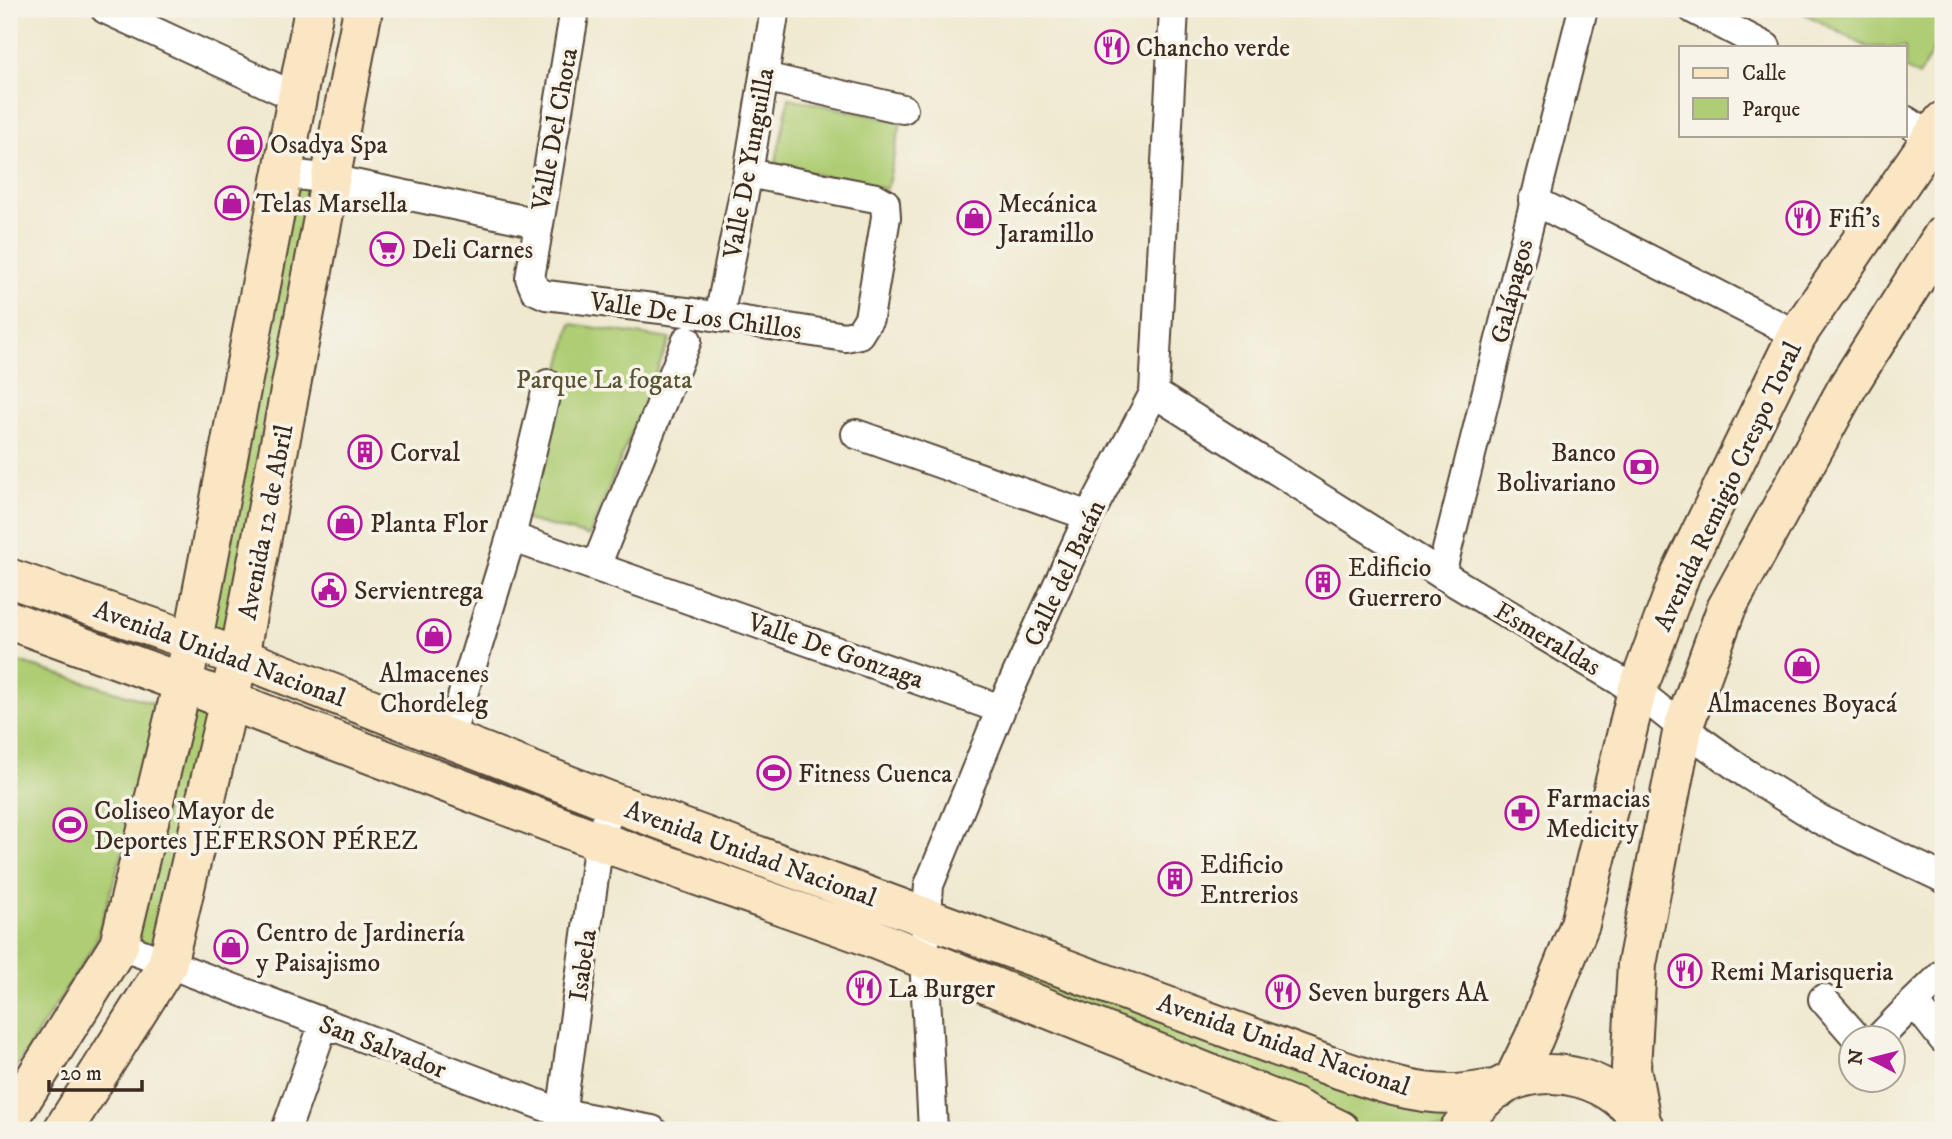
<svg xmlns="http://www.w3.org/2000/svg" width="1952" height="1139" font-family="'IM FELL DW Pica',serif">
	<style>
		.green { fill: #afcd74; stroke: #757c49; stroke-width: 2 }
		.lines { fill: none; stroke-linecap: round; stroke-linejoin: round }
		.street-casing { stroke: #564739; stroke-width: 32 }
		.secondary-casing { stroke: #564739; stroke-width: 42 }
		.street { stroke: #fff; stroke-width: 28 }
		.secondary { stroke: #fbe6c4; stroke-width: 38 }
		.labels { text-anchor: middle; stroke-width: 7; stroke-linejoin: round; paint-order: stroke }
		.poi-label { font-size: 26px; fill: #3b2a1e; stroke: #f7f3e8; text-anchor: start }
		.street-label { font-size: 26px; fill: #3b2a1e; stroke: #f7f3e8 }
		.park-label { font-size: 26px; fill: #585334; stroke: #f7f3e8 }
	</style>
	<rect width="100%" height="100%" fill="#f7f3e8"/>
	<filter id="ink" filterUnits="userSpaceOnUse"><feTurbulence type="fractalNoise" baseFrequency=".0143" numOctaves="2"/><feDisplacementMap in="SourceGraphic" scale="14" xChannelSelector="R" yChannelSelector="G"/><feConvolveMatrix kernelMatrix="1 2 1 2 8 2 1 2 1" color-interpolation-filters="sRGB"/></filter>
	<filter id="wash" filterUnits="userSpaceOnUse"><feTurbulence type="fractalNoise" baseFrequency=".00686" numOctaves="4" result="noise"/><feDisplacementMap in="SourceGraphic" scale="28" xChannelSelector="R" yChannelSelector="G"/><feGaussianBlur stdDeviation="1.57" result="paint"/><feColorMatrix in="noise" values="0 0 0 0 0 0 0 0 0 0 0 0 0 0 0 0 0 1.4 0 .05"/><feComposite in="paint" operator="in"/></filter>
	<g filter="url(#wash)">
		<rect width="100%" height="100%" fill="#efe9cf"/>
		<path class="green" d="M1796,9h147v23l-24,44 -14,-8v-21h-38z
			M789,98l112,24 -14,67 -112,-23z
			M286,178l38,6 -88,466 -34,-33z
			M571,324l99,15 -81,197 -66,-17z
			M9,659l157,48 -71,237 -86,134z
			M185,687l41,17 -61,257 -43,-16z
			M928,922l518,177 8,31h-102l-424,-174z"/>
	</g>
	<g filter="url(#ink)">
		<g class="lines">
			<defs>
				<path id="street" d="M105,9l191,88
					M575,9l-45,269 5,12 11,5 148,18 151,24 14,-3 10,-16 17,-101 -1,-14 -9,-5 -128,-25
					M1693,9l73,38
					M764,77l139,32
					M1905,120l38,24
					M282,173l48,6 208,44
					M1533,200l264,135
					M719,317l29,-144 27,-164
					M1154,393l287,181 196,117 46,37 64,46 74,46 122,58
					M856,434l233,82
					M511,537l37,-153
					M596,566l91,-226
					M1441,574l142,-565
					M450,737l61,-200 490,172
					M119,945l443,168 90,17
					M1943,974l-29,28 29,37
					M1823,999l34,39
					M1879,1038l35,-36
					M286,1130l38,-107
					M559,1130l40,-289 13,-39
					M933,1130l-9,-173 5,-72 72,-176 88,-193 65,-123 20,-384"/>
				<path id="secondary" d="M9,578l230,79 373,145 718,264c39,13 79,28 121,28 16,0 33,-4 49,-6
					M9,620l174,63 416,158 260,92 436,175 45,22
					M1513,1081l21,-43 46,-114 57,-233 44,-118 116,-238 146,-214
					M9,1120l110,-175 74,-305 121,-631
					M1641,1121l-10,-53 6,-104 46,-236 43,-119 122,-223 95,-151
					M63,1130l104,-165 72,-308 124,-648
					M1459,1130c12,-17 23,-32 41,-43 48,-28 117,-9 144,40"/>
			</defs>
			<use href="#street" class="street-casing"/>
			<use href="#secondary" class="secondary-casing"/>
			<use href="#street" class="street"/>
			<use href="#secondary" class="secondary"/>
		</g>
	</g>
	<defs>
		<symbol id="restaurant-ring" viewBox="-11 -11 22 22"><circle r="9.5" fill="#f7f3e8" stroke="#b5179e" stroke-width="1.5"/><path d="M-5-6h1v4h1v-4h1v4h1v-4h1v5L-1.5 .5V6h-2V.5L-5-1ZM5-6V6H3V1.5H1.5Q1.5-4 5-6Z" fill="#b5179e"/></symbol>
		<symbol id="shop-ring" viewBox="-11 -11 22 22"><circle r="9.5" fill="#f7f3e8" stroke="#b5179e" stroke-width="1.5"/><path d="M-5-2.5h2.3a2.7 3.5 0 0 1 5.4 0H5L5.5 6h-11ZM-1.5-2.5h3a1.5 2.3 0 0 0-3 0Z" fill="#b5179e"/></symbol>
		<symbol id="supermarket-ring" viewBox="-11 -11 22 22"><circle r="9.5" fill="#f7f3e8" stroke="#b5179e" stroke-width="1.5"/><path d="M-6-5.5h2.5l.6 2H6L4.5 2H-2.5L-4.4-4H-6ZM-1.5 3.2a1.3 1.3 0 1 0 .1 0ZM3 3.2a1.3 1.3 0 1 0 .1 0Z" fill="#b5179e"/></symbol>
		<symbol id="building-ring" viewBox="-11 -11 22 22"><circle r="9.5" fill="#f7f3e8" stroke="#b5179e" stroke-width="1.5"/><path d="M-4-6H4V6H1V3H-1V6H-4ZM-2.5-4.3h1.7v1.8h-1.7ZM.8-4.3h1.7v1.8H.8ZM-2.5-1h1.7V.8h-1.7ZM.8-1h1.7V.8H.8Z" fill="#b5179e"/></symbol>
		<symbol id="bank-ring" viewBox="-11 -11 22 22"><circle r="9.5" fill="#f7f3e8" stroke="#b5179e" stroke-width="1.5"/><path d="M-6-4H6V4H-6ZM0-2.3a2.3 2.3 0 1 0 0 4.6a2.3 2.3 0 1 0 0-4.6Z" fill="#b5179e"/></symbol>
		<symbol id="civic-ring" viewBox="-11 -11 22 22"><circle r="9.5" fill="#f7f3e8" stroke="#b5179e" stroke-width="1.5"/><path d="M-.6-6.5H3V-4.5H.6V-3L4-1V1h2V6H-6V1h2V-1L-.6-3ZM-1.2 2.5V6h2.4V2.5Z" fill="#b5179e"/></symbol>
		<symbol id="stadium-ring" viewBox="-11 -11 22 22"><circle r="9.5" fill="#f7f3e8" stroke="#b5179e" stroke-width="1.5"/><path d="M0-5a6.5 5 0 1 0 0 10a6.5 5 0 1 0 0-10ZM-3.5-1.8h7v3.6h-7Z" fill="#b5179e"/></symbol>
		<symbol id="pharmacy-ring" viewBox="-11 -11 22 22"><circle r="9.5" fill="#f7f3e8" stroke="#b5179e" stroke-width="1.5"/><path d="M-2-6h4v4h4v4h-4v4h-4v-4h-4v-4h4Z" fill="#b5179e"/></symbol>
	</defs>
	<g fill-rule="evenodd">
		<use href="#restaurant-ring" x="1093" y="28" width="38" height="38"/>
		<use href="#shop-ring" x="226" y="125" width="38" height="38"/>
		<use href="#shop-ring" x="213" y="184" width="38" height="38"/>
		<use href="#shop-ring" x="955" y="199" width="38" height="38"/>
		<use href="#restaurant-ring" x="1784" y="199" width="38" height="38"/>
		<use href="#supermarket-ring" x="368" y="230" width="38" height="38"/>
		<use href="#building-ring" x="346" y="433" width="38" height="38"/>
		<use href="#bank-ring" x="1622" y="448" width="38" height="38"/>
		<use href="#shop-ring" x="326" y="504" width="38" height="38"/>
		<use href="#building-ring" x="1304" y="563" width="38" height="38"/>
		<use href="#civic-ring" x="310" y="571" width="38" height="38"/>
		<use href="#shop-ring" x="415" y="617" width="38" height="38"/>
		<use href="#shop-ring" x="1783" y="647" width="38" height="38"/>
		<use href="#stadium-ring" x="755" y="754" width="38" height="38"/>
		<use href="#pharmacy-ring" x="1503" y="794" width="38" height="38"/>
		<use href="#stadium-ring" x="51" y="806" width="38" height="38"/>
		<use href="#building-ring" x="1156" y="860" width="38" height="38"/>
		<use href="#shop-ring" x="212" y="928" width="38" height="38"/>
		<use href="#restaurant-ring" x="1666" y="952" width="38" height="38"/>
		<use href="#restaurant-ring" x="845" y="969" width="38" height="38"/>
		<use href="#restaurant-ring" x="1264" y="973" width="38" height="38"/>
	</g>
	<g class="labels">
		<g class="poi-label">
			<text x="1136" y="56">Chancho verde</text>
			<text x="270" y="153">Osadya Spa</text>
			<text x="256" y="212">Telas Marsella</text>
			<text x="998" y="212">Mecánica<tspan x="998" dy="30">Jaramillo</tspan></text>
			<text x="1828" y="227">Fifi's</text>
			<text x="412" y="258">Deli Carnes</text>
			<text x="390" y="461">Corval</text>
			<text x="1616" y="461" text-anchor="end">Banco<tspan x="1616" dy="30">Bolivariano</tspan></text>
			<text x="370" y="532">Planta Flor</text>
			<text x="1348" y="576">Edificio<tspan x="1348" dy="30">Guerrero</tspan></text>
			<text x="354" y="599">Servientrega</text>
			<text x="434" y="682" text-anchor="middle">Almacenes<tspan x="434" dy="30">Chordeleg</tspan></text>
			<text x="1802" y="712" text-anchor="middle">Almacenes Boyacá</text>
			<text x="798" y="782">Fitness Cuenca</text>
			<text x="1546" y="807">Farmacias<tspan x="1546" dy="30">Medicity</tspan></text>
			<text x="94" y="819">Coliseo Mayor de<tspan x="94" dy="30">Deportes JEFERSON PÉREZ</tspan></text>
			<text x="1200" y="873">Edificio<tspan x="1200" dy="30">Entrerios</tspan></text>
			<text x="256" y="941">Centro de Jardinería<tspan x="256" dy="30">y Paisajismo</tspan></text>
			<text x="1710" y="980">Remi Marisqueria</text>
			<text x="888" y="997">La Burger</text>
			<text x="1308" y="1001">Seven burgers AA</text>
		</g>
		<g class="street-label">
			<text transform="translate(554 129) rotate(-80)" y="9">Valle Del Chota</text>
			<text transform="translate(748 163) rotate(-80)" y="9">Valle De Yunguilla</text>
			<text transform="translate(1511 291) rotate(-76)" y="9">Galápagos</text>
			<text transform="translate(696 315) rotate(8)" y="9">Valle De Los Chillos</text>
			<text transform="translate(1727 486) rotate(-65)" y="9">Avenida Remigio Crespo Toral</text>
			<text transform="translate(265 522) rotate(-79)" y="9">Avenida 12 de Abril</text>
			<text transform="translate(1064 573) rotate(-65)" y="9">Calle del Batán</text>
			<text transform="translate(1548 638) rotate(31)" y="9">Esmeraldas</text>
			<text transform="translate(836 650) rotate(19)" y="9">Valle De Gonzaga</text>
			<text transform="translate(220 653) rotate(20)" y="9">Avenida Unidad Nacional</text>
			<text transform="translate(751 853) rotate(20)" y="9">Avenida Unidad Nacional</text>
			<text transform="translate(582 965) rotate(-82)" y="9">Isabela</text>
			<text transform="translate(1284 1044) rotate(19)" y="9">Avenida Unidad Nacional</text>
			<text transform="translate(383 1046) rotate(21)" y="9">San Salvador</text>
		</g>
		<g class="park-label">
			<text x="604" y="388">Parque La fogata</text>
		</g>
	</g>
	<rect width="1952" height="1139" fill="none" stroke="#f7f3e8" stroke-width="35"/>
	<rect x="1679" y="46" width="228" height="91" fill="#f7f3e8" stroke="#aca397" stroke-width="2"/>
	<rect x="1693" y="68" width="35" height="10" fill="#fbe6c4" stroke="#aca397" stroke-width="2"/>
	<text x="1742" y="80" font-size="21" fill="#3b2a1e">Calle</text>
	<rect x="1693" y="98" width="35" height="21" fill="#afcd74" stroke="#aca397" stroke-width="2"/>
	<text x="1742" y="116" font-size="21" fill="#3b2a1e">Parque</text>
	<g transform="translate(1872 1059) rotate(277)"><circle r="33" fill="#f7f3e8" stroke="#aca397" stroke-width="2"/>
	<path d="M0-5L12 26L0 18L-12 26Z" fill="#b5179e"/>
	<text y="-10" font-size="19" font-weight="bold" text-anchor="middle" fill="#3b2a1e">N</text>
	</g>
	<path d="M49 1080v10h93v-10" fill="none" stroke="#3b2a1e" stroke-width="3.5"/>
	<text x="60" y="1080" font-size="21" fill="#3b2a1e" stroke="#f7f3e8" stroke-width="5" paint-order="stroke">20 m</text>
</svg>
